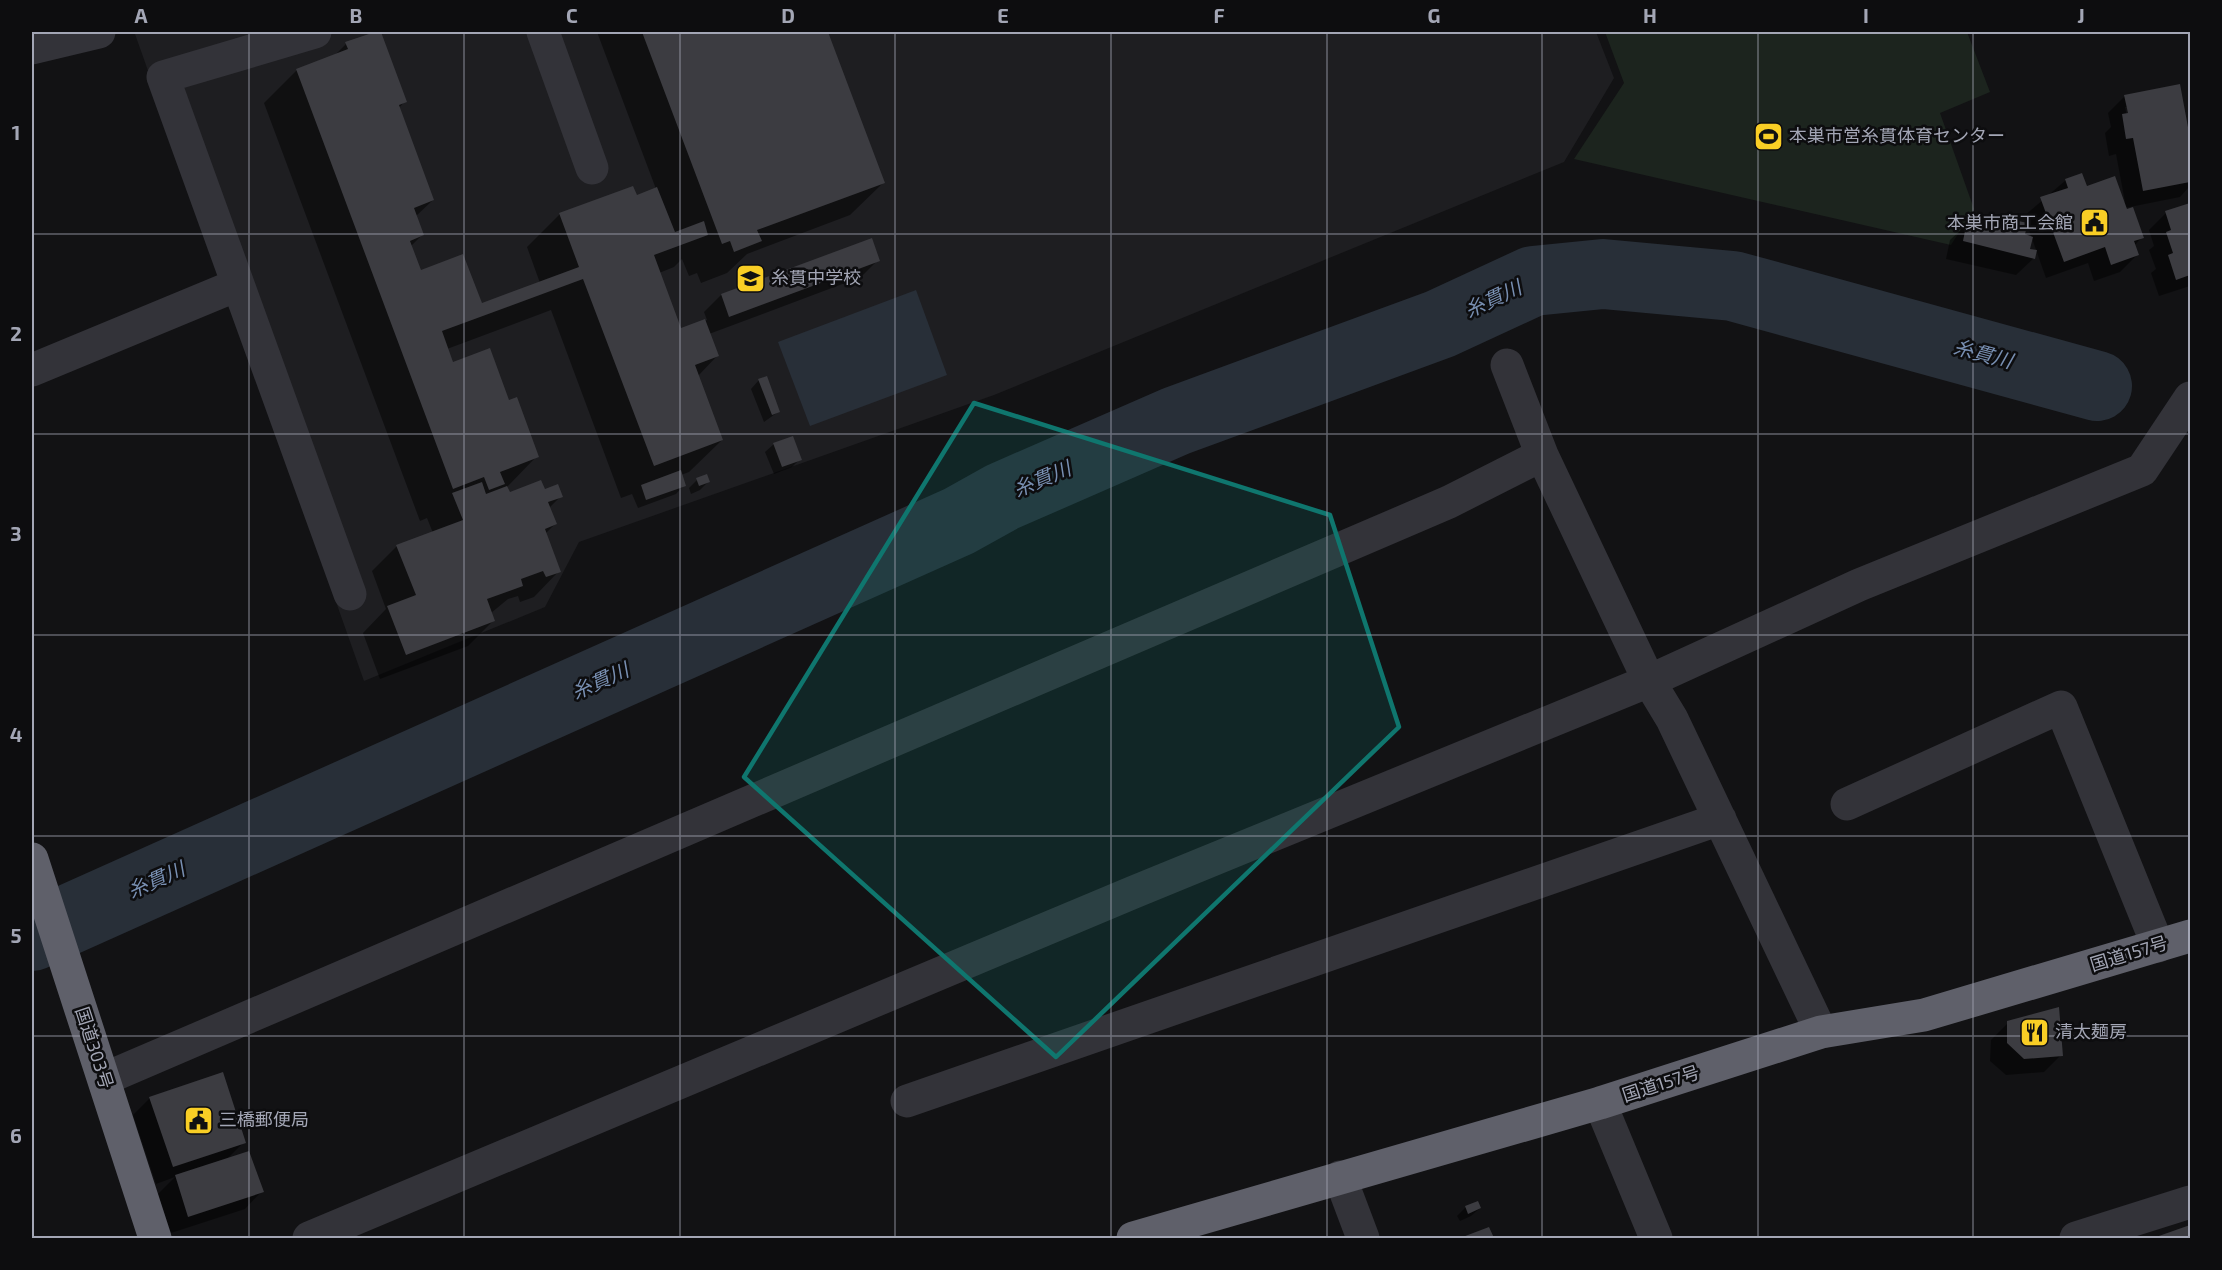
<svg xmlns="http://www.w3.org/2000/svg" width="2222" height="1270" font-family="'Exo 2','Noto Sans JP',sans-serif">
	<style>
		.built { fill: #1e1e21 }
		.green { fill: #1c241e }
		.water { fill: #282f38 }
		.shadow { fill: #0007; fill-rule: evenodd }
		.lines { fill: none; stroke-linecap: round; stroke-linejoin: round }
		.river { stroke: #282f38; stroke-width: 70 }
		.building { fill: #3c3c41 }
		.minor { stroke: #333339; stroke-width: 33 }
		.highway { stroke: #5f606a; stroke-width: 33 }
		.marked { fill: #0f766e; fill-opacity: 0.2; stroke: #0f766e; stroke-width: 4.5; stroke-linejoin: round }
		.grid { fill: none; stroke: #a3a6b5; stroke-width: 1.5; stroke-opacity: 0.55 }
		.labels { text-anchor: middle; stroke-width: 5; stroke-linejoin: round; paint-order: stroke }
		.poi-label { font-size: 18px; fill: #a3a6b5; stroke: #0d0d0f; text-anchor: start }
		.street-label { font-size: 18px; fill: #a3a6b5; stroke: #0d0d0f }
		.water-label { font-size: 20px; font-style: italic; fill: #788fb2; stroke: #0d0d0f }
		.neatline { fill: none; stroke: #a3a6b5; stroke-width: 2 }
		.grid-label { font-size: 20px; text-anchor: middle; font-weight: bold; fill: #a3a6b5 }
	</style>
	<rect width="100%" height="100%" fill="#121214"/>
	<path class="built" d="M144,32h1452l18,46 -50,84 -570,233 -415,147 -34,65 -181,74 -229,-647z"/>
	<path class="green" d="M1605,32h362l23,60 -50,21 34,96 -23,36 -377,-86 50,-76z"/>
	<path class="water" d="M916,290l31,85 -137,51 -32,-84z"/>
	<path class="shadow" d="M379,32l26,69 -6,7 34,92 -18,17 7,18 -11,11 9,26 61,33 59,-22 -13,-36 33,-33 76,-18 20,-7 -59,-157h229l57,151 -33,32 -103,39 -20,19 -26,10 -4,-10 -8,3 -7,-17 -8,8 -15,6 21,57 27,-10 -3,-8 17,-17 157,-35 -17,17 -152,57 8,22 -19,20 24,64 -33,32 -8,3 3,10 -8,9 -38,14 -6,-14 -11,4 -70,-188 -104,39 5,15 56,37 29,55 -31,32 3,6 35,-3 17,5 -12,12 6,16 -10,10 14,37 -25,26 -14,5 -2,-6 -10,3 -17,14 2,8 -25,25 -88,33 -17,-46 23,-24 -14,-38 25,-25 36,-13 -6,-15 -7,3 -156,-418 33,-33 37,-14 12,-12z
		M2179,86l11,60v40l-10,11 -55,11 17,29 -8,9 3,9 -17,17 -26,9 -6,-18 -42,15 -22,-62 42,-36 59,22 -9,-48 -7,2 -4,-23 6,-6 -3,-14 17,-17zM2125,107h3v14z
		M2190,204v82l-31,10 -8,-23 5,-4 -7,-19 5,-4 -5,-16 17,-17z
		M2003,219l20,17 11,22 -18,17 -70,-16 4,-19 18,-17 18,4 5,-4 7,2z
		M759,380l19,32 -14,10 -13,-33z
		M774,444l26,15 -8,8 -18,7 -9,-22z
		M697,480l11,2 -8,8 -9,4 -2,-6z
		M2008,1023l53,32 -17,17 -38,3 -16,-14 1,-21z
		M150,1098l94,44 -17,17 35,32 -17,18 -74,24 -13,-39 17,-17 -19,7 -23,-69z
		M1477,1203l3,5 -9,8 -11,5 -3,-5 8,-8z
		M2190,1226v12h-33z"/>
	<g class="lines">
		<path class="river" d="M32,936l927,-415 43,-24 174,-76 264,-97 93,-43 70,-7 130,12 364,100"/>
	</g>
	<path class="building" d="M375,32h6l26,70 -8,3 35,95 -20,8 10,27 -14,6 11,29 42,-16 19,49 97,-36 -20,-54 74,-27 4,9 20,-8 18,45 29,-11 4,14 -54,20 27,73 24,-9 14,37 -24,9 28,75 -69,26 -71,-187 -141,52 11,31 37,-14 19,52 8,-3 22,60 -39,15 5,12 -16,6 -5,-13 -31,12 -157,-420 52,-20 -3,-7z
		M642,32h186l57,151 -128,47 5,11 -28,11 -4,-11 -8,3z
		M2180,84l10,54v44l-47,9 -10,-53 -7,1 -4,-25 6,-1 -4,-18z
		M2082,173l5,13 28,-10 12,33 6,-2 11,31 -10,3 5,14 -28,10 -6,-18 -41,15 -24,-65 28,-9 -3,-9z
		M2190,203v72l-14,5 -8,-25 5,-2 -7,-21 5,-2 -6,-19z
		M2003,218l25,5 -3,11 8,3 -3,12 7,1 -2,9 -72,-18 4,-20 22,5 1,-5 11,3z
		M872,238l8,23 -151,56 -8,-23z
		M767,376l13,36 -8,3 -14,-36z
		M793,436l9,24 -20,7 -9,-24z
		M681,470l5,16 -40,14 -5,-15z
		M707,474l3,8 -11,4 -3,-8z
		M541,480l4,9 13,-5 5,13 -15,5 9,22 -12,5 16,43 -15,5 -3,-6 -22,8 2,7 -36,13 8,22 -89,34 -19,-49 29,-11 -20,-50 67,-25 -11,-27 30,-11 4,12 21,-8 3,6z
		M2059,1007l4,49 -39,3 -17,-16v-22z
		M223,1072l23,71 -73,24 -24,-70z
		M249,1151l15,41 -76,25 -13,-42z
		M1478,1201l3,7 -13,6 -3,-8z
		M2190,1225v13h-33l-1,-1z
		M1489,1227l5,11h-34z"/>
	<g class="lines">
		<path class="minor" d="M315,32l-152,45 187,517
			M543,32l49,136
			M32,48l67,-16
			M1507,365l35,90 107,226 23,38 149,313
			M32,370l205,-85
			M1847,804l214,-97 97,239
			M104,1079l1345,-577 93,-47
			M907,1101l813,-282
			M1600,1103l56,135
			M1340,1177l23,61
			M309,1238l825,-346 515,-211 210,-96 283,-115 48,-72
			M2076,1238l114,-36"/>
		<path class="highway" d="M32,859l123,379
			M1133,1238l467,-135 221,-71 103,-17 266,-79"/>
	</g>
	<path class="marked" d="M974,403l356,112 69,212 -343,330 -312,-280z"/>
	<path class="grid" d="M249,32v1206M464,32v1206M680,32v1206M895,32v1206M1111,32v1206M1327,32v1206M1542,32v1206M1758,32v1206M1973,32v1206M32,234h2158M32,434h2158M32,635h2158M32,836h2158M32,1036h2158"/>
	<defs>
		<symbol id="stadium-square" viewBox="-11 -11 22 22"><rect x="-9" y="-9" width="18" height="18" rx="4" fill="#f9ce25" stroke="#0d0d0f"/><path d="M0-5a6.5 5 0 1 0 0 10a6.5 5 0 1 0 0-10ZM-3.5-1.8h7v3.6h-7Z" fill="#111"/></symbol>
		<symbol id="civic-square" viewBox="-11 -11 22 22"><rect x="-9" y="-9" width="18" height="18" rx="4" fill="#f9ce25" stroke="#0d0d0f"/><path d="M-.6-6.5H3V-4.5H.6V-3L4-1V1h2V6H-6V1h2V-1L-.6-3ZM-1.2 2.5V6h2.4V2.5Z" fill="#111"/></symbol>
		<symbol id="school-square" viewBox="-11 -11 22 22"><rect x="-9" y="-9" width="18" height="18" rx="4" fill="#f9ce25" stroke="#0d0d0f"/><path d="M0-5L7-2L0 1L-7-2ZM-4 1L0 2.5L4 1V4Q0 6-4 4Z" fill="#111"/></symbol>
		<symbol id="restaurant-square" viewBox="-11 -11 22 22"><rect x="-9" y="-9" width="18" height="18" rx="4" fill="#f9ce25" stroke="#0d0d0f"/><path d="M-5-6h1v4h1v-4h1v4h1v-4h1v5L-1.5 .5V6h-2V.5L-5-1ZM5-6V6H3V1.5H1.5Q1.5-4 5-6Z" fill="#111"/></symbol>
	</defs>
	<g fill-rule="evenodd">
		<use href="#stadium-square" x="1752" y="120" width="33" height="33"/>
		<use href="#civic-square" x="2078" y="206" width="33" height="33"/>
		<use href="#school-square" x="734" y="262" width="33" height="33"/>
		<use href="#restaurant-square" x="2018" y="1016" width="33" height="33"/>
		<use href="#civic-square" x="182" y="1104" width="33" height="33"/>
	</g>
	<g class="labels">
		<g class="poi-label">
			<text x="1789" y="142">本巣市営糸貫体育センター</text>
			<text x="2073" y="229" text-anchor="end">本巣市商工会館</text>
			<text x="771" y="284">糸貫中学校</text>
			<text x="2055" y="1038">清太麺房</text>
			<text x="219" y="1126">三橋郵便局</text>
		</g>
		<g class="street-label">
			<text transform="translate(2129 954) rotate(-17)" y="6">国道157号</text>
			<text transform="translate(94 1048) rotate(72)" y="6">国道303号</text>
			<text transform="translate(1661 1084) rotate(-18)" y="6">国道157号</text>
		</g>
		<g class="water-label">
			<text transform="translate(1493 299) rotate(-25)" y="7">糸貫川</text>
			<text transform="translate(1983 354) rotate(15)" y="7">糸貫川</text>
			<text transform="translate(1042 479) rotate(-23)" y="7">糸貫川</text>
			<text transform="translate(600 681) rotate(-24)" y="7">糸貫川</text>
			<text transform="translate(156 880) rotate(-24)" y="7">糸貫川</text>
		</g>
	</g>
	<rect width="2222" height="1270" fill="none" stroke="#0d0d0f" stroke-width="66"/>
	<rect x="33" y="33" width="2156" height="1204" class="neatline"/>
	<g class="grid-label">
		<text x="141" y="23">A</text>
		<text x="356" y="23">B</text>
		<text x="572" y="23">C</text>
		<text x="788" y="23">D</text>
		<text x="1003" y="23">E</text>
		<text x="1219" y="23">F</text>
		<text x="1434" y="23">G</text>
		<text x="1650" y="23">H</text>
		<text x="1866" y="23">I</text>
		<text x="2081" y="23">J</text>
		<text x="16" y="140">1</text>
		<text x="16" y="341">2</text>
		<text x="16" y="541">3</text>
		<text x="16" y="742">4</text>
		<text x="16" y="943">5</text>
		<text x="16" y="1143">6</text>
	</g>
</svg>
